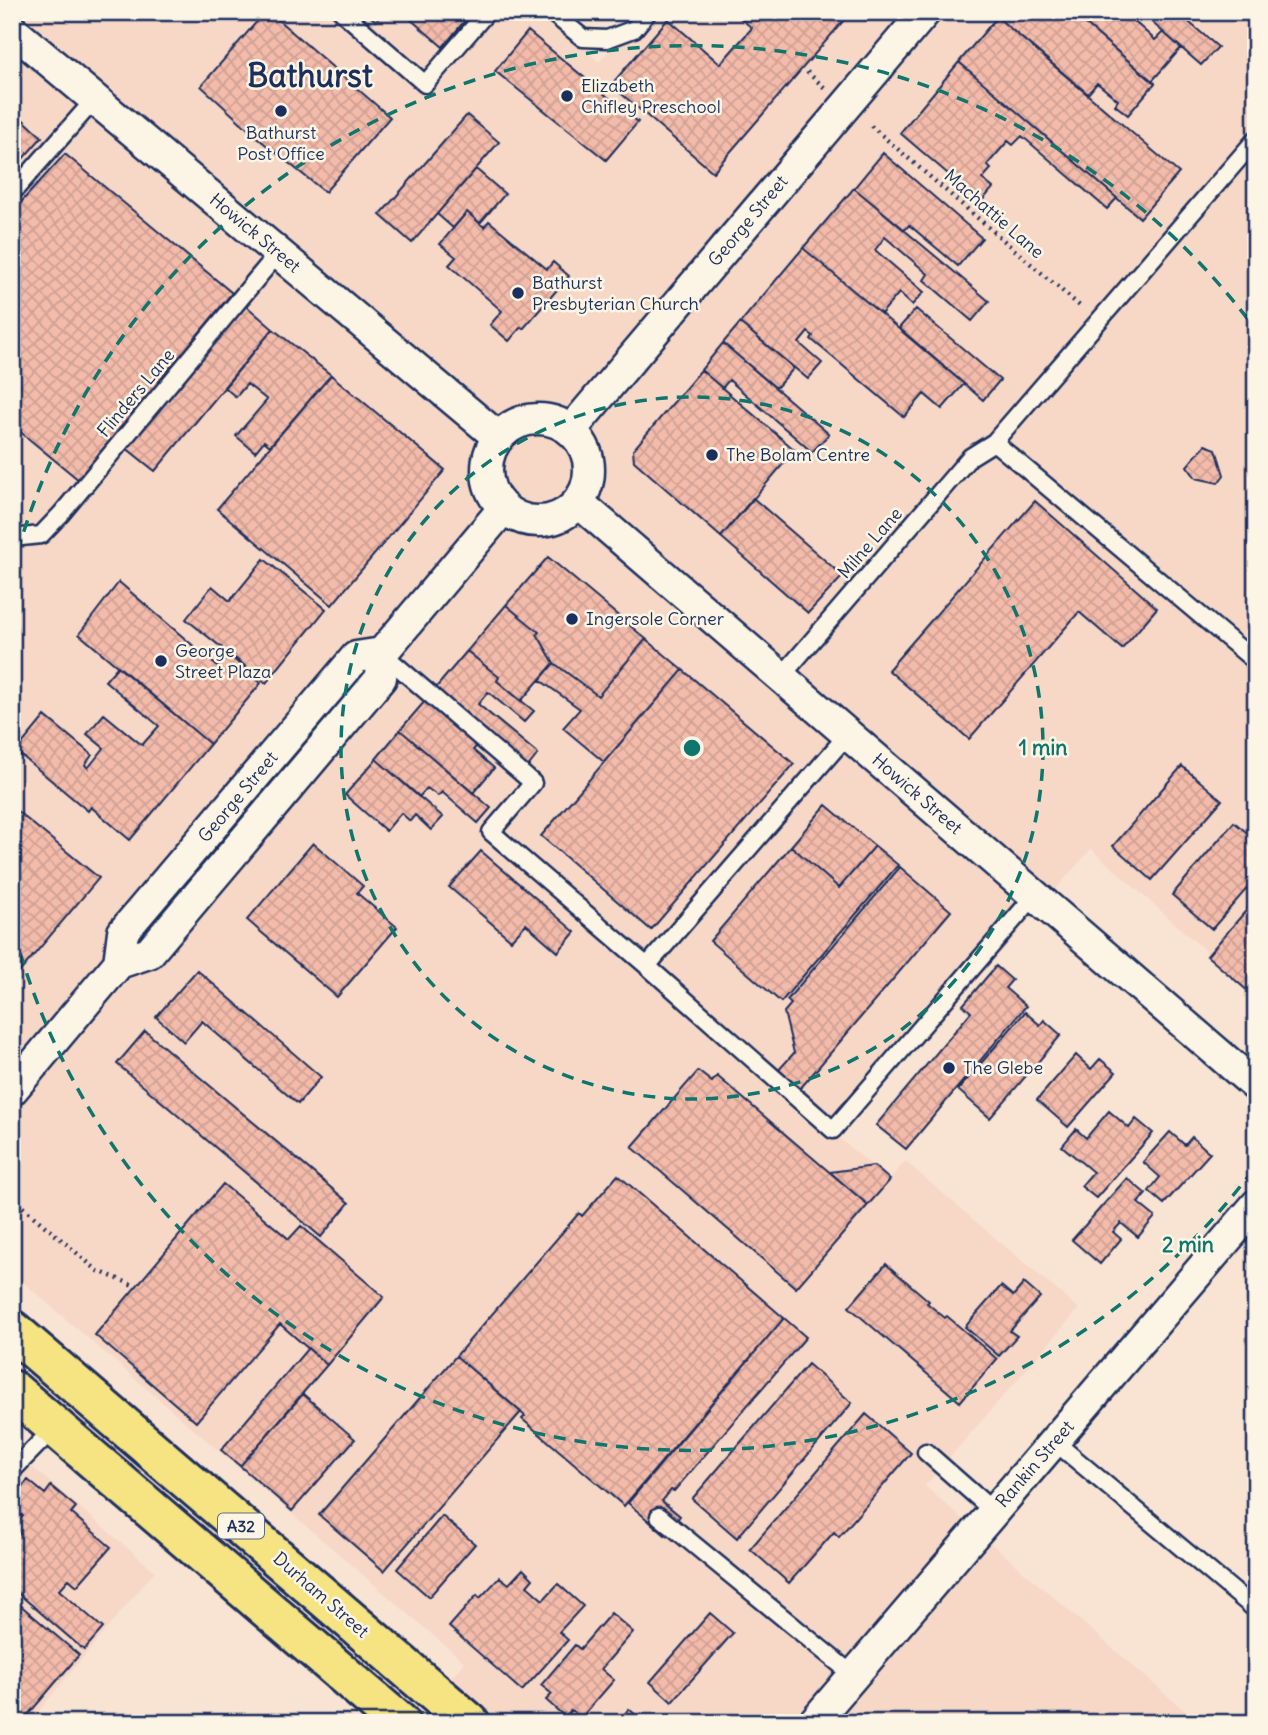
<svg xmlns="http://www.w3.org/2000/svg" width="1268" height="1735" font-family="Delius,sans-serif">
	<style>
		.built { fill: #f7d8c7 }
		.building { fill: url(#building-cross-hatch); stroke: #1b2f5e; stroke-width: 2 }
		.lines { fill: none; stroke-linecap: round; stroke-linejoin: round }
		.lane-casing { stroke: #1b2f5e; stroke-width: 21 }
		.street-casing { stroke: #1b2f5e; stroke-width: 35 }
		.highway-casing { stroke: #1b2f5e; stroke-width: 44 }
		.path { stroke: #1b2f5e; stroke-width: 4.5; stroke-dasharray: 2 5; stroke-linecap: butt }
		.lane { stroke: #fcf5e5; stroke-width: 16 }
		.street { stroke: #fcf5e5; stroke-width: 30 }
		.highway { stroke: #f6e381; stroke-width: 38 }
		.ring { fill: none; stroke: #0f766e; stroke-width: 3.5; stroke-dasharray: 12 9 }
		.poi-dot { fill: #1b2f5e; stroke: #fcf5e5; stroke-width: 2.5 }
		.labels { text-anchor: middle; stroke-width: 5; stroke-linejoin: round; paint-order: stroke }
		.shield { fill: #fcf5e5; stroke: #5e6a86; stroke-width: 2 }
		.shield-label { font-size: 16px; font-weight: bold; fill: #1b2f5e }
		.poi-label { font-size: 18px; fill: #1b2f5e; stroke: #fcf5e5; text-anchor: start }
		.street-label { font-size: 18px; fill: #1b2f5e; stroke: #fcf5e5 }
		.town-label { font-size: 32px; font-weight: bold; fill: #1b2f5e; stroke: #fcf5e5 }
		.centre { fill: #0f766e; stroke: #fcf5e5; stroke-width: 3.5 }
		.ring-label { font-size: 21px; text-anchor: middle; font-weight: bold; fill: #0f766e; stroke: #fcf5e5; stroke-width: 5; stroke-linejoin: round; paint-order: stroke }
	</style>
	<defs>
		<pattern id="building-cross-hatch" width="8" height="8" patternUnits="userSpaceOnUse" patternTransform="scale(1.75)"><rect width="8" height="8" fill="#f3bbaa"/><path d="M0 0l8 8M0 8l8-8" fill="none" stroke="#d0a195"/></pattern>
	</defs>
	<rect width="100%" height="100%" fill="#f9e4d3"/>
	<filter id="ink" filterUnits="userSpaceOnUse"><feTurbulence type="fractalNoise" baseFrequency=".0143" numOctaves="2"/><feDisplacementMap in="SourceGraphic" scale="14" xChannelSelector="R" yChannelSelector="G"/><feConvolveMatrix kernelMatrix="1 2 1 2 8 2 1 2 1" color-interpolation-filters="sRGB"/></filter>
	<g filter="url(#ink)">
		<path class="built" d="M12,12h534l53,50 44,-50h613v984l-165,-147 -252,289 50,42 16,-19 174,148 -154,177 274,237h-784l49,-61 -452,-389z
			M12,1450l143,121 -126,152h-17z"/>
		<path class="building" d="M149,12h17l-7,9z
			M265,12h4l121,105 -65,75 -65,-52 -59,-54z
			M365,12h18l-7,9z
			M402,12h70l-29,35z
			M733,12h118l-138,160 -102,-87 57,-66 52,45 32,-36z
			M1001,12h70l84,71 -27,32 -13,-10 3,-5 -21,-17 -9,11 -91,-77z
			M1071,12h59l-3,3 28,25 8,-8 18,16 -29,33z
			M1140,12h37l41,35 -17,18z
			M997,17l182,156 -39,45 -181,-156z
			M528,31l110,91 -32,38 -111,-89z
			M959,62l158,136 -10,11 -85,-73 -9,9 -5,-4 -21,24 4,4 -9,10 11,9 -12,14 -81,-69z
			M17,114l25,23 -30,34v-51z
			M467,115l32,27 -87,101 -32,-28z
			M883,153l99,85 -24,28 -49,-41 -4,5 -51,-42z
			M65,154l167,139 -153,187 -61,-50 -6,6v-224z
			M476,169l29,25 -25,29 -13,-11 -14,16 -16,-14z
			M854,188l135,113 -17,20 -48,-41 4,-6 -43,-37 -10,13 49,42 -12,13 -13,-12 -18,21 -78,-66z
			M467,212l17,15 5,-6 58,48 6,-7 16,14 -46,53 -2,-2 -12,14 -19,-16 12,-14 -53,-46 7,-8 -16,-13z
			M803,248l161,136 -22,25 -18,-15 -20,23 -93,-78 2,-3 -5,-4 -9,11 23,20 -14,16 -68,-56z
			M243,303l30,26 -118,142 -30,-24z
			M916,309l84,71 -17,20 -84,-72z
			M740,323l54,45 -18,20 -53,-45z
			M273,329l58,46 -61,71 -6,-5 -9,11 -19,-16 31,-36 -20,-16 -11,13 -12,-10z
			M723,343l106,91 -17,18 -83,-72 -7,8 -21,-18z
			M701,370l94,80 -74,87 -87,-76 -1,-11z
			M331,375l114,95 -113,135 -115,-96z
			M1205,445l11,4 8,26 -6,8 -22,-5 -9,-12z
			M753,498l90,78 -35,37 -87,-76z
			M1035,501l122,107 -35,41 -43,-37 -110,127 -81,-69z
			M548,557l98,82 -48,57 -44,-33 -17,-29 2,-2 -33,-27z
			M264,559l62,50 -60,74 -80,-64 26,-33 18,15z
			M119,582l99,85 11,-12 32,28 -51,61 -131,-110z
			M506,605l33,27 -2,2 17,29 -33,38 -24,-20 2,-4 -32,-26z
			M646,639l37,31 -79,92 -41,-34 17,-19 -40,-29 14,-17 44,33z
			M467,651l32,26 -2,4 37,30 -10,11 -36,-30 -10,12 60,50 -12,15 -92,-79z
			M118,666l92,78 -80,96 -39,-33 -3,4 -72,-60 29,-35 47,39 -7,10 3,3 16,-20 -17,-14 17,-20 38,31 17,-19 -54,-45z
			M683,670l111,94 -143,166 -110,-94z
			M425,701l52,45 -4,4 21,18 -21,25 -73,-63z
			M400,730l91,78 -13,15 -36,-31 -4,4 -11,-8 -8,9 -43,-38z
			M376,759l67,58 -12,13 -16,-15 -5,6 -9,-8 -15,18 -41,-36z
			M1182,766l40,34 -70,80 -39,-34z
			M826,805l49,41 -36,42 -48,-42z
			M12,807l87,71 -87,103z
			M1234,822l22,18v38l-44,51 -40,-34z
			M313,843l50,43 -6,7 40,34 -60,70 -90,-77z
			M791,846l48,42 36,-42 23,19 -117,137 -71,-61z
			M481,851l94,81 -17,20 -32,-28 -15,16 -62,-53z
			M900,867l51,44 -152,179 -22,-18 17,-19 -10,-41 7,-8 -4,-4z
			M1256,899v99l-49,-42z
			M996,966l16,14 -7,8 21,18 -120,143 -30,-24 95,-113 -8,-7z
			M197,970l124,107 -23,27 -96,-83 -18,21 -28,-25z
			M1025,1012l15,13 4,-5 17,15 -71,83 -32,-28z
			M145,1031l204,172 -28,34 -204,-173z
			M1076,1055l15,14 9,-10 16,13 -48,55 -31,-27z
			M698,1071l14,11 5,-6 151,129 -72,83 -164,-141z
			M1109,1111l20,17 7,-9 17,14 -57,65 -15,-12 12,-14 -31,-26 14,-17 10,9z
			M1170,1132l15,13 7,-8 18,16 -46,51 -15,-13 11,-14 -17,-15z
			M874,1166l16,14 -22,25 -38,-33z
			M618,1175l166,143 -160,188 -102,-87 3,-3 -69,-60 123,-143 3,3z
			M1127,1178l19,16 -8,9 17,14 -17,20 -17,-14 -8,9 8,7 -21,25 -28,-24z
			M223,1184l66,55 12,-13 83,71 -57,68 -47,-41 -84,98 -101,-87z
			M886,1264l43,37 -2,2 18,15 2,-2 50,43 -37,43 -111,-95z
			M1024,1283l16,14 -30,34 7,5 -18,20 -34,-29 36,-41 12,10z
			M784,1318l22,19 -132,154 -3,-1 -9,11 18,15 -15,19 -37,-32z
			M308,1348l19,17 -87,101 -19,-16z
			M456,1356l65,56 -137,159 -65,-56z
			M808,1364l44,39 -115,135 -45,-39z
			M303,1394l52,45 -63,72 -52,-45z
			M866,1414l45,39 -72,84 -5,-5 -45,51 -39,-34z
			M28,1480l17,14 6,-8 25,21 -5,6 40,34 -34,39 -8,-7 -10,11 44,38 -19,22 -72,-62v-46l8,-9 -7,-6 10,-11 -11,-9v-9z
			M442,1516l33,28 -46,53 -32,-28z
			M523,1569l10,10 -6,7 16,14 15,-16 25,22 -24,26 9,8 -46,51 -73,-64 28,-32 3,3 20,-21 9,7z
			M12,1598l67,57 -58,68h-9z
			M611,1613l22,19 -32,37 13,11 -33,38 -10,-8 -6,7 -19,-17 6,-6 -11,-9 34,-40 5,4z
			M710,1613l23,20 -61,69 -22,-20z
			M629,1709l16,14h-29z"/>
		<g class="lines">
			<defs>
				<path id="lane" d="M342,12l83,72 62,-72
					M551,12l32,26 24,1 27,-10 14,-17
					M1256,139l-262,303 262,220
					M12,193l83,-94
					M12,538l29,-3 20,-21 218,-262
					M382,653l151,130 -42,49 156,134 201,-232
					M781,677l189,-220 24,-15
					M647,966l186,164 202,-235
					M1055,1442l201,168
					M926,1452l67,59
					M12,1471l43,-44
					M659,1516l194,159"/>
				<path id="street" d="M12,30l486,407
					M487 470a51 51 0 1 1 102 0a51 51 0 1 1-102 0Z
					M571,430l354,-418
					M578,502l678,584
					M119,963l4,-31 233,-275 26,-4
					M12,1090l107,-127 30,-10 232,-275 1,-25 121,-144
					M813,1723l443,-518"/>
				<path id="highway" d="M12,1330l458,393
					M12,1390l388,333"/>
			</defs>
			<use href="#lane" class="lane-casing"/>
			<use href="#street" class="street-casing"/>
			<use href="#highway" class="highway-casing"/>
			<path class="path" d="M807,72l18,16
				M871,126l211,182
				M12,1198l86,73 38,15"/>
			<use href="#lane" class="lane"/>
			<use href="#street" class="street"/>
			<use href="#highway" class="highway"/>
		</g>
	</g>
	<g class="ring">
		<circle cx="692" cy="748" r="351"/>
		<path d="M1253 1170A702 702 0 0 1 12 924M12 572A702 702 0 0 1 1253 326"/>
	</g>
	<g class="poi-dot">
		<circle cx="567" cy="96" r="7"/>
		<circle cx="281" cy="111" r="7"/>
		<circle cx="518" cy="293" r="7"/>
		<circle cx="712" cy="455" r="7"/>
		<circle cx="572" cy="619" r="7"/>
		<circle cx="161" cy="661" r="7"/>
		<circle cx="949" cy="1068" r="7"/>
	</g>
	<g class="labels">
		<rect class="shield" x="218" y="1513.5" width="46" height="25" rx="5"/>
		<g class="shield-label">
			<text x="241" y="1532">A32</text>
		</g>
		<g class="poi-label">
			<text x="581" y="92">Elizabeth<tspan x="581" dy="21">Chifley Preschool</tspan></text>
			<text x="281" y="139" text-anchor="middle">Bathurst<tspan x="281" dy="21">Post Office</tspan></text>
			<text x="532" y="289">Bathurst<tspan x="532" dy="21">Presbyterian Church</tspan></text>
			<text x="726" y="461">The Bolam Centre</text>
			<text x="586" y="625">Ingersole Corner</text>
			<text x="175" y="657">George<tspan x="175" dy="21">Street Plaza</tspan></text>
			<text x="963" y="1074">The Glebe</text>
		</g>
		<g class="street-label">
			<text transform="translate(994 214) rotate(41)" y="6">Machattie Lane</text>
			<text transform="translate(748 221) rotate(-50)" y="6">George Street</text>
			<text transform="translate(255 233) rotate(40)" y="6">Howick Street</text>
			<text transform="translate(136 393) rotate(-50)" y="6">Flinders Lane</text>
			<text transform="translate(870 543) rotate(-49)" y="6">Milne Lane</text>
			<text transform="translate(917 794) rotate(41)" y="6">Howick Street</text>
			<text transform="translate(238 797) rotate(-50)" y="6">George Street</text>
			<text transform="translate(1035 1464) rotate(-49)" y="6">Rankin Street</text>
			<text transform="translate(321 1595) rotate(41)" y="6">Durham Street</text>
		</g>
		<g class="town-label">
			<text x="310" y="87">Bathurst</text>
		</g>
	</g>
	<circle cx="692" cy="748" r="10" class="centre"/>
	<g class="ring-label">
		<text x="1043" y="755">1 min</text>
		<text x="1188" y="1252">2 min</text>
	</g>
	<rect width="1268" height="1735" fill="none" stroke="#fcf5e5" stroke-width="42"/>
	<rect x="21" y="21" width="1226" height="1693" fill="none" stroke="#1b2f5e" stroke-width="2.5" filter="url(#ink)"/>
</svg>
